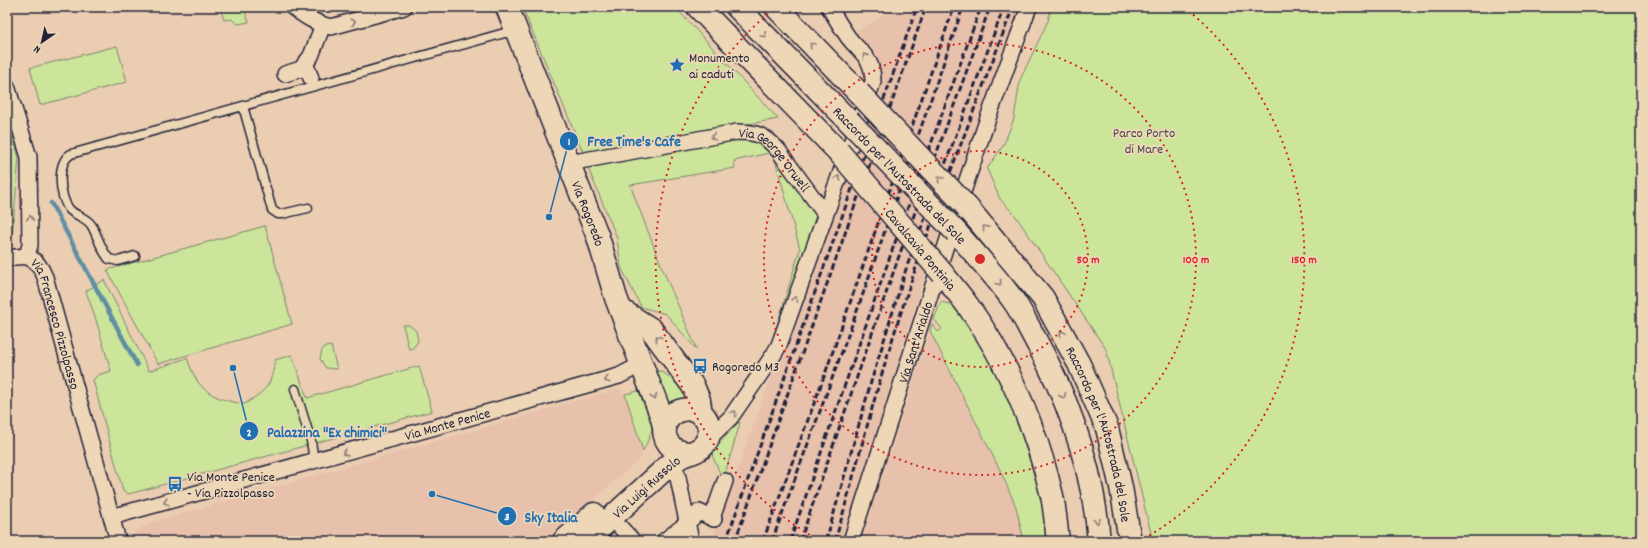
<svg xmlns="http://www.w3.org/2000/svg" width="1648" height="548" font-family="Dekko,sans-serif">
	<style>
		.built { fill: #e8c1ac }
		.green { fill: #cce59b; stroke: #77846b }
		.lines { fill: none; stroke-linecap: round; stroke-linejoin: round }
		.stream { stroke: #608fa2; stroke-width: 4.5 }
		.lane-casing { stroke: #22223b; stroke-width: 11 }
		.street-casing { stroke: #22223b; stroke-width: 18 }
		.secondary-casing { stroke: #22223b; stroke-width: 25 }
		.highway-casing { stroke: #22223b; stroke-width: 25 }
		.lane { stroke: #eed7b7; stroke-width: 8 }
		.street { stroke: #eed7b7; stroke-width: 15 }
		.secondary { stroke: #eed7b7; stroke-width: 22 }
		.highway { stroke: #eed7b7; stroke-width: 22 }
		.rail { stroke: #22223b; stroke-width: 3; stroke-dasharray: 6 3; stroke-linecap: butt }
		.secondary-bridge-casing { stroke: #22223b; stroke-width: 25; stroke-linecap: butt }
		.highway-bridge-casing { stroke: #22223b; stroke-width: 25; stroke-linecap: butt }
		.secondary-bridge { stroke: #eed7b7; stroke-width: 22 }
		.highway-bridge { stroke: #eed7b7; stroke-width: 22 }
		.oneway { stroke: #887c79 }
		.ring { fill: none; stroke: #d62828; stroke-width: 2; stroke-dasharray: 2 4 }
		.labels { text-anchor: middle; stroke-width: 3.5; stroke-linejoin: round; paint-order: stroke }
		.poi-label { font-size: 14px; fill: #22223b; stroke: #eed7b7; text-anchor: start }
		.park-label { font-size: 14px; fill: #44494e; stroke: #eed7b7 }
		.street-label { font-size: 14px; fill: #22223b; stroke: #eed7b7 }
		.centre { fill: #d62828; stroke: #eed7b7; stroke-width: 2 }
		.ring-label { font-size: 12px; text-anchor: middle; font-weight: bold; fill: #d62828; stroke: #eed7b7; stroke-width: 3.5; stroke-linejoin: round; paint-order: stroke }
		.leader { fill: none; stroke: #1f6fb2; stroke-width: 1.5 }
		.callout-dot { fill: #1f6fb2; stroke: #eed7b7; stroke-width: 1.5 }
		.mark-label { font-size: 12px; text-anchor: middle; font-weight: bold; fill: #fff }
		.callout-label { font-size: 15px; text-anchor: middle; font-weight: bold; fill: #1f6fb2; stroke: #eed7b7; stroke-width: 3.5; stroke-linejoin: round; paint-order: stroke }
	</style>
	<rect width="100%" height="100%" fill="#ebcdb2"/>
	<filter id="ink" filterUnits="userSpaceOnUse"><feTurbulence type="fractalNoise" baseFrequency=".025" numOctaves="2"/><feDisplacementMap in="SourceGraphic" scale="8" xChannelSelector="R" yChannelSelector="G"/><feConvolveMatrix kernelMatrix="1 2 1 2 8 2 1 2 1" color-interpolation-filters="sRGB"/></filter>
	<g filter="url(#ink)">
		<path class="built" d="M897,7h127l-21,49 -44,120 -33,95 -82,270h-133l62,-169 4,1 5,-13 97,-270 1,-18 -2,-10 -5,-11 -18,-19z
			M930,331l71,141 15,35 8,34h-163z
			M618,389l7,5 18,57 -1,6 -96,84h-408l-3,-9 17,-10z"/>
		<path class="green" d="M220,7h23l6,15 -11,2 -7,-5 -7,1z
			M522,7h153l103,112 -195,33z
			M1051,7h590v534h-488l-47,-192 -91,-134 -15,-16 -13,-30 16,-23 11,-27 6,-39 28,-59z
			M117,46l10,36 -87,23 -10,-37z
			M7,115l12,43 -7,79 -5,4z
			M746,135l14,4 13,10 45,64 -47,133 29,-97 -27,-97 -39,9 1,7 -105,17 33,85 34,80 -31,-36 -25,-7 -20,-40 -4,-29 -31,-75z
			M265,226l27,98 -134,40 -51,-94z
			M104,280l45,91 38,-13c3,8 6,17 11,24 11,15 30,20 47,22 22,-15 26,-17 30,-44l17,-5 15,43 112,-32 13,45 -303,83 -6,-3 -30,-111 5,-5 13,-4 -15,-51 -10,-29z
			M941,302l13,3 32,43 31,62 25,74 8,57h-26l-8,-34 -15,-35 -71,-141 2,-7 6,8 4,-3 -8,-10z
			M403,325h6l7,6 2,10 -5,7 -4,1z
			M331,346l6,23 -11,-1 -6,-9 2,-9 3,-3z
			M661,371l16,12 11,14 -11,3 -10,6 -15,-34z
			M638,391c7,6 16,29 14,39 -2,7 -6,14 -9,21l-18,-57z
			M739,422l1,1 -17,57 -11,-25 12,-17z"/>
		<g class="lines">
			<path class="stream" d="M51,203l86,162"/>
			<defs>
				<path id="lane" d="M243,106l29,104 6,4h4l26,-6
					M135,256l-17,5 -9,-2c-8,-9 -11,-22 -17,-33 -5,-9 -15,-9 -22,-16 -11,-12 -14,-47 1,-56l444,-124
					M295,389l16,52 3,20"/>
				<g id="street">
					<path d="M292,7c13,9 24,17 39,20l73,-20"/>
					<path d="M305,63l6,15"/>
					<path d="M285,74l16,-5 10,-13 12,-31"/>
					<path d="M7,86l22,71 1,88 -3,11"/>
					<path id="s1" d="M569,163l168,-31c19,0 28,3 41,18l47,64"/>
					<path id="s2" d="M7,259c20,-6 30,-2 38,18l73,264"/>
					<path d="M707,440l24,-23 43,-63 5,-9 94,-263c0,-25 -12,-28 -25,-45 -7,-10 -13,-20 -19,-30"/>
					<path d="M677,473l14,68"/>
					<path id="s3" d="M111,517l508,-141 23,-12"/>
					<path d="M712,518l13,-37"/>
					<path d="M621,528l12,13"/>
					<path d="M664,541l22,-17 13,-12 15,7"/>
					<path id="s4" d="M851,541l115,-358 22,-65 41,-111"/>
				</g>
				<g id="secondary">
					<path id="s5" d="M507,7l91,230 18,61 45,117 4,15"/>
					<path d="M698,7l140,144"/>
					<path d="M942,273c9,11 18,22 26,33 40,56 68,123 84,190 3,14 4,30 6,45"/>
					<path d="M621,310l30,19 42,57 6,14 2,14"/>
					<path d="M564,541l30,-27"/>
					<path id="s6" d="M586,541l81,-74c5,-4 10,-8 15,-11 8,-3 16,-4 22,-11 4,-5 6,-11 5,-17 -5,-34 -57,-17 -42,13 5,9 14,12 24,12"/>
				</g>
				<g id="highway">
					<path d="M737,7l112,114"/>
					<path d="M776,7l83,86"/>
					<path id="s7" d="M967,207l76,91 36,66 28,64 14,59 9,54"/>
					<path d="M956,232c19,22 39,43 57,68 8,11 14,24 21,37 35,63 59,131 65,204"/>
				</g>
			</defs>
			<use href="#lane" class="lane-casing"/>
			<use href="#street" class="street-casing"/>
			<use href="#secondary" class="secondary-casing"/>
			<use href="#highway" class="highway-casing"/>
			<use href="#lane" class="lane"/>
			<use href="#street" class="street"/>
			<use href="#secondary" class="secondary"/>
			<use href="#highway" class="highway"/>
			<path class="rail" d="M726,541l191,-534
				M735,541l191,-534
				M763,541l62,-167 129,-367
				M772,541l85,-230 106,-304
				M790,541l103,-293 88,-241
				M800,541l99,-285 91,-249
				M826,541l45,-159 36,-116 97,-259
				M835,541c21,-71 38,-142 61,-213 34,-108 77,-214 117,-321"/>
			<defs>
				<path id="secondary-bridge" d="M838,151l104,122"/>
				<path id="highway-bridge" d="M859,93l108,114
					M849,121l107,111"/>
			</defs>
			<use href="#secondary-bridge" class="secondary-bridge-casing"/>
			<use href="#highway-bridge" class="highway-bridge-casing"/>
			<use href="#secondary-bridge" class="secondary-bridge"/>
			<use href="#highway-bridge" class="highway-bridge"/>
		</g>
		<defs><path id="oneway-chevron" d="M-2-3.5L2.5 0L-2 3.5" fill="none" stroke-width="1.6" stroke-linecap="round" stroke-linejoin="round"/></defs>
		<g class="oneway">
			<use href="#oneway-chevron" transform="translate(353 22) rotate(-16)"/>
			<use href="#oneway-chevron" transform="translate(764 35) rotate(45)"/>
			<use href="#oneway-chevron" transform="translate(812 45) rotate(-134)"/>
			<use href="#oneway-chevron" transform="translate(865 56) rotate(-125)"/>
			<use href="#oneway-chevron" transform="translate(713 137) rotate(170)"/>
			<use href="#oneway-chevron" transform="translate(838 178) rotate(-70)"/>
			<use href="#oneway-chevron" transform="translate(940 179) rotate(-134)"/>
			<use href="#oneway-chevron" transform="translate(30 218) rotate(-91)"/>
			<use href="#oneway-chevron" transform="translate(985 228) rotate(-130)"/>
			<use href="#oneway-chevron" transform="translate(999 283) rotate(52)"/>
			<use href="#oneway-chevron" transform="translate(795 299) rotate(-71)"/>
			<use href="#oneway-chevron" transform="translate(1062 333) rotate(-118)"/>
			<use href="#oneway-chevron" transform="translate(658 338) rotate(-128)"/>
			<use href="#oneway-chevron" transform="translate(607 380) rotate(164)"/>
			<use href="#oneway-chevron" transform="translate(1063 396) rotate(68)"/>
			<use href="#oneway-chevron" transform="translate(654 397) rotate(69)"/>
			<use href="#oneway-chevron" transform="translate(734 413) rotate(-54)"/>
			<use href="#oneway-chevron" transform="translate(345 453) rotate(165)"/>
			<use href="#oneway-chevron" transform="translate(166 502) rotate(165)"/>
			<use href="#oneway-chevron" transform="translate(1097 521) rotate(82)"/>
		</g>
	</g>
	<g class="ring">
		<circle cx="980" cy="259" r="108"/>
		<circle cx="980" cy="259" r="216"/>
		<path d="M820 541A324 324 0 0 1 776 7M1184 7A324 324 0 0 1 1140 541"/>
	</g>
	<defs>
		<symbol id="sight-bare" viewBox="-9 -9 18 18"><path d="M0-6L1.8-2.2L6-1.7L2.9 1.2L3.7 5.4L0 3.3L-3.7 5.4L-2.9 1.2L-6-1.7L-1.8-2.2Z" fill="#1f6fb2" stroke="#eed7b7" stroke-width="2.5" paint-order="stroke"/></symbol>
		<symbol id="bus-bare" viewBox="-9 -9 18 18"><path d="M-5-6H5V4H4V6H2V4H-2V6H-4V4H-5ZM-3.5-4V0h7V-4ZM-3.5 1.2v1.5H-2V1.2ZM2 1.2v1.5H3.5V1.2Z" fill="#1f6fb2" stroke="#eed7b7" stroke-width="2.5" paint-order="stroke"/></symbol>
	</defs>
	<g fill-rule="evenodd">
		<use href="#sight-bare" x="666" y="54" width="22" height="22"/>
		<use href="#bus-bare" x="689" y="355" width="22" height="22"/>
		<use href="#bus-bare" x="164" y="473" width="22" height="22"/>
	</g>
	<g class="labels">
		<g class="poi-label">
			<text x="689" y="62">Monumento<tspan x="689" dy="16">ai caduti</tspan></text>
			<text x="712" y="371">Rogoredo M3</text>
			<text x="187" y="481">Via Monte Penice<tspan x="187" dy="16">- Via Pizzolpasso</tspan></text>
		</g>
		<g class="park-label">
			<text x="1144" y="137">Parco Porto<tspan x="1144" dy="16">di Mare</tspan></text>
		</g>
		<g class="street-label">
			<text dy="5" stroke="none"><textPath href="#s1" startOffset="220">Via George Orwell</textPath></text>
			<text transform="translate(900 175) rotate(46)" y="5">Raccordo per l'Autostrada del Sole</text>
			<text dy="5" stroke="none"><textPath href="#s5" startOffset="222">Via Rogoredo</textPath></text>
			<text transform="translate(921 249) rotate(50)" y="5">Cavalcavia Pontinia</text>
			<text dy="5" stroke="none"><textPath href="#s2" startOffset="96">Via Francesco Pizzolpasso</textPath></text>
			<text dy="5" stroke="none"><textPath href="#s4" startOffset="209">Via Sant'Arialdo</textPath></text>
			<text dy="5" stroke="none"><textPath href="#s3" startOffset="349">Via Monte Penice</textPath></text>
			<text dy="5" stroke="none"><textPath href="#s7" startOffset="267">Raccordo per l'Autostrada del Sole</textPath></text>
			<text dy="5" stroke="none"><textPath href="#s6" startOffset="81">Via Luigi Russolo</textPath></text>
		</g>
	</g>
	<circle cx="980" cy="259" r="6" class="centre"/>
	<g class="ring-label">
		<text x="1088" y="263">50 m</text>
		<text x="1196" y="263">100 m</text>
		<text x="1304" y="263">150 m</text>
	</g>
	<path class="leader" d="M549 217L569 141M233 368L249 431M432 494L507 516"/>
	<g class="callout-dot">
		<circle cx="549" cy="217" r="4"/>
		<circle cx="233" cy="368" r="4"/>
		<circle cx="432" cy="494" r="4"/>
		<circle cx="569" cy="141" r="10"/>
		<circle cx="249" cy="431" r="10"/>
		<circle cx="507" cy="516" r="10"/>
	</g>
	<g class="mark-label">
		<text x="569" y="145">1</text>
		<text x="249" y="436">2</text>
		<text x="507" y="520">3</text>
	</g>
	<g class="callout-label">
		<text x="634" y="146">Free Time's Cafe</text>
		<text x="327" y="437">Palazzina "Ex chimici"</text>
		<text x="551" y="522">Sky Italia</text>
	</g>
	<rect width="1648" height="548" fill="none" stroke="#eed7b7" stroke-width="24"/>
	<rect x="12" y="12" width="1624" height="524" fill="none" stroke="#22223b" stroke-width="1.5" filter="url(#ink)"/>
	<g transform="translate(42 42) rotate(214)" stroke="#eed7b7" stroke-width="3" paint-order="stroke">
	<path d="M0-3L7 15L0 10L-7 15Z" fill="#22223b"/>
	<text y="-6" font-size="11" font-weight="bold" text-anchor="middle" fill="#22223b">N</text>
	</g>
</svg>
